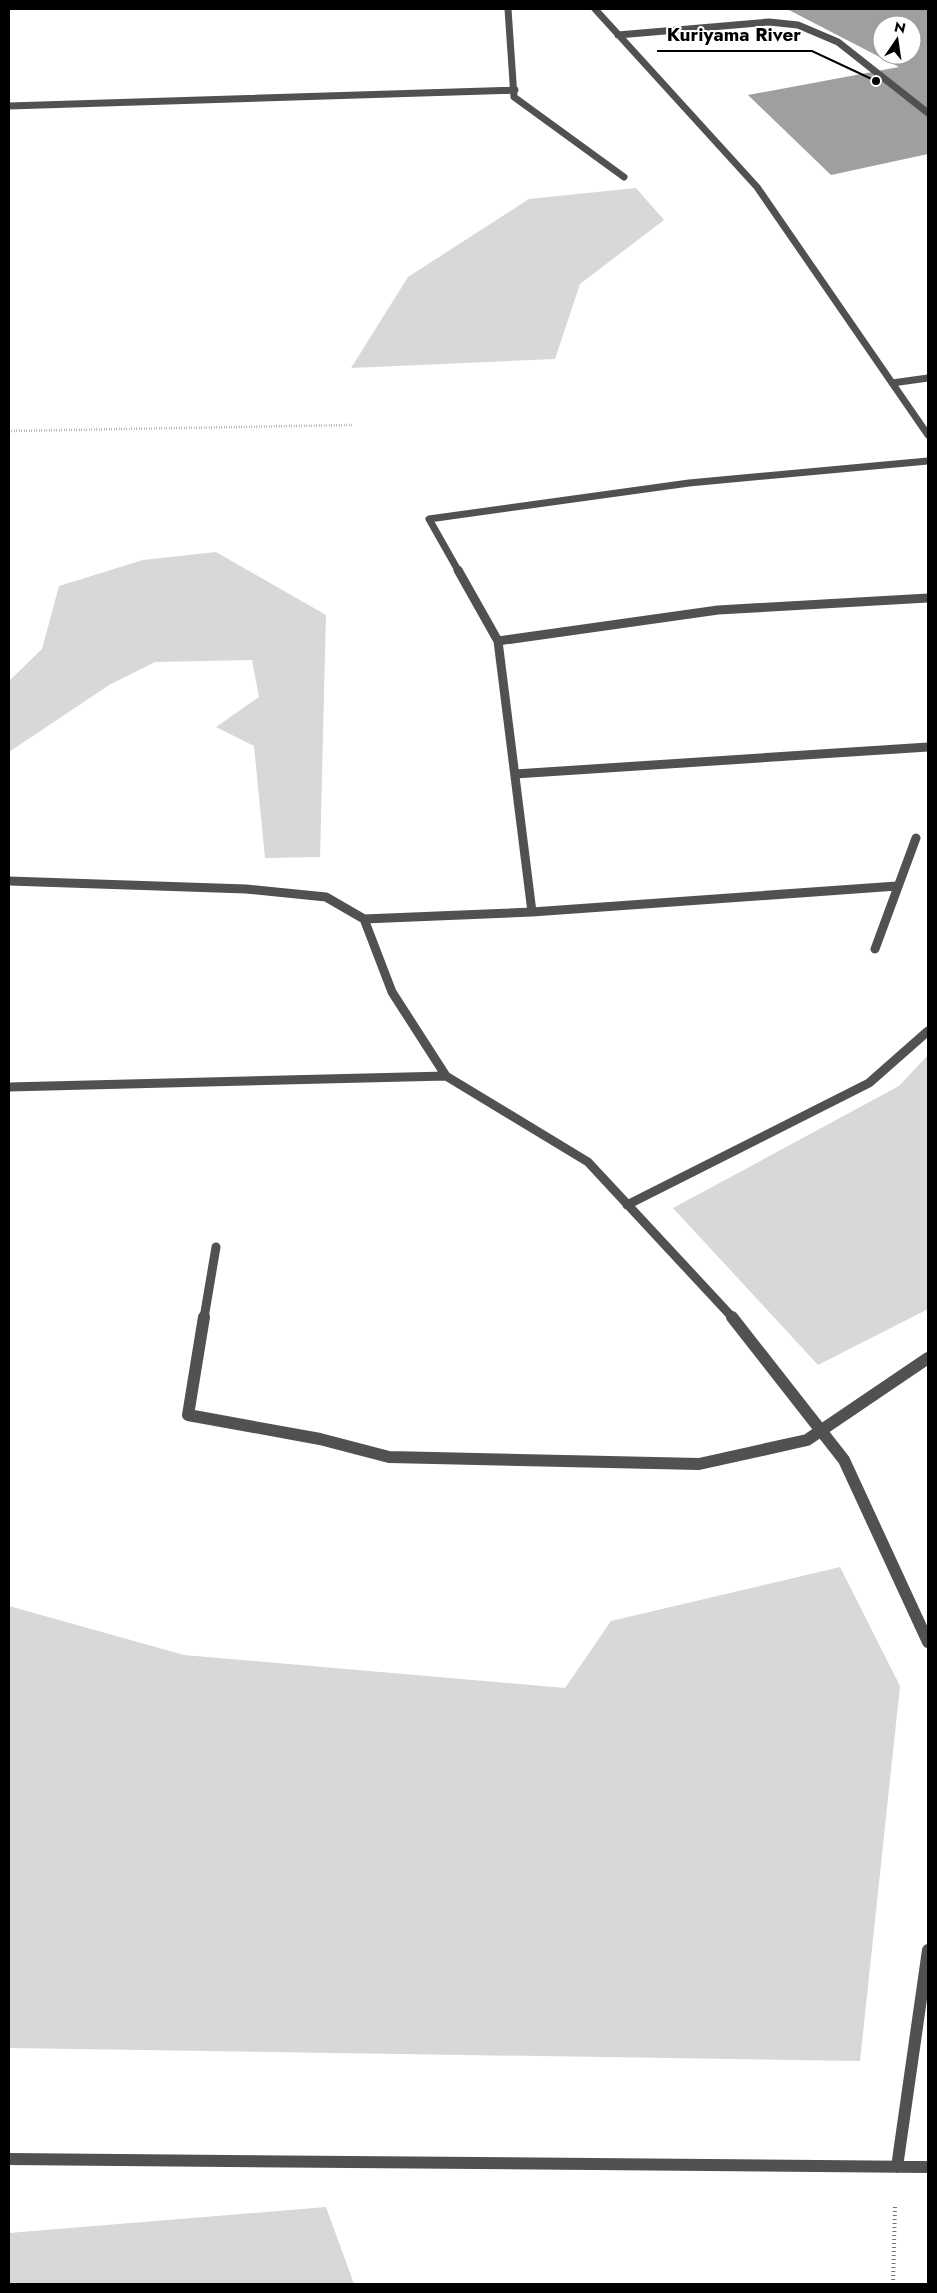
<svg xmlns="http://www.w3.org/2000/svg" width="937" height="2293" font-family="Jost,sans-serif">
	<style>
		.green { fill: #d8d8d8 }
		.water { fill: #9f9f9f; fill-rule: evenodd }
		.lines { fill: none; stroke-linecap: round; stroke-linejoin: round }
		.path-far1 { stroke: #737373; stroke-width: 2.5; stroke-dasharray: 0.5 2; stroke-linecap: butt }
		.path { stroke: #737373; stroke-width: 4; stroke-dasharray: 1 3; stroke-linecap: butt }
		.service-far1 { stroke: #515151; stroke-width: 9 }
		.service { stroke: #515151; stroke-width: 12 }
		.minor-far2 { stroke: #515151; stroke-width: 7 }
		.minor-far1 { stroke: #515151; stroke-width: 9 }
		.minor { stroke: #515151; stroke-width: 12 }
		.leader { fill: none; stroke: #000; stroke-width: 2 }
		.callout-dot { fill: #000; stroke: #fff; stroke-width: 2 }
		.callout-label { font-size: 19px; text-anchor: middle; font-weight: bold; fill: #000; stroke: #fff; stroke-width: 4; stroke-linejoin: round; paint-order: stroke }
	</style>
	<rect width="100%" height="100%" fill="#fff"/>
	<path class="green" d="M636,188l28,32 -84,64 -25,75 -204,9 57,-91 121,-78z
		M216,552l110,63 -6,242 -55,1 -11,-112 -38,-19 43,-30 -7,-37 -97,2 -46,23 -100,67v-71l33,-32 17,-63 84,-26z
		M928,1055v254l-110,56 -145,-157 226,-122z
		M840,1567l60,119 -40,375 -851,-13v-442l175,49 381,33 46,-67z
		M326,2207l28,77h-345v-51z"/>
	<path class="water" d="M787,9h141v145l-97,21 -83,-80 151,-28zM882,25h30v30h-30z"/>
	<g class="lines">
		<path class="path-far1" d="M9,431l343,-6"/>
		<path class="path" d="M893,2284l2,-79"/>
		<path class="service-far1" d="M204,1318l12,-71"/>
		<path class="service" d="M204,1317l-16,98 132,24 69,18 310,7 108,-24 121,-82"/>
		<path class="minor-far2" d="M508,9l6,88 110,80
			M595,9l162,178 171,248
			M618,35l151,-13 29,3 40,17 90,71
			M9,106l506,-16
			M892,383l36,-5
			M459,572l-30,-53 260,-36 239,-22"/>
		<path class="minor-far1" d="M498,641l220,-31 210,-12
			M515,774l413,-27
			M9,881l237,8 80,8 38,22 28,73 54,84 142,86 145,156
			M532,912l365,-26
			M364,919l168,-7 -34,-271 -40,-71
			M875,949l41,-111
			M9,1087l437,-11
			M627,1205l242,-122 59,-52"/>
		<path class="minor" d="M732,1317l112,143 84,182
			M9,2159l919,8
			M897,2167l31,-217"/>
	</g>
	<path class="leader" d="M876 81L812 51H657"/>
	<circle class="callout-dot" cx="876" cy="81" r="5"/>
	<g class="callout-label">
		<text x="734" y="41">Kuriyama River</text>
	</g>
	<rect width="937" height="2293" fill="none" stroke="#000000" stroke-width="20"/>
	<g transform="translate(897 40) rotate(13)"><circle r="24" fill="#ffffff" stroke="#999999"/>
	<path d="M0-4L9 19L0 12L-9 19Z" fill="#000000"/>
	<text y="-8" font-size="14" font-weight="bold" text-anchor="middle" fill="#000000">N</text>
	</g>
</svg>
